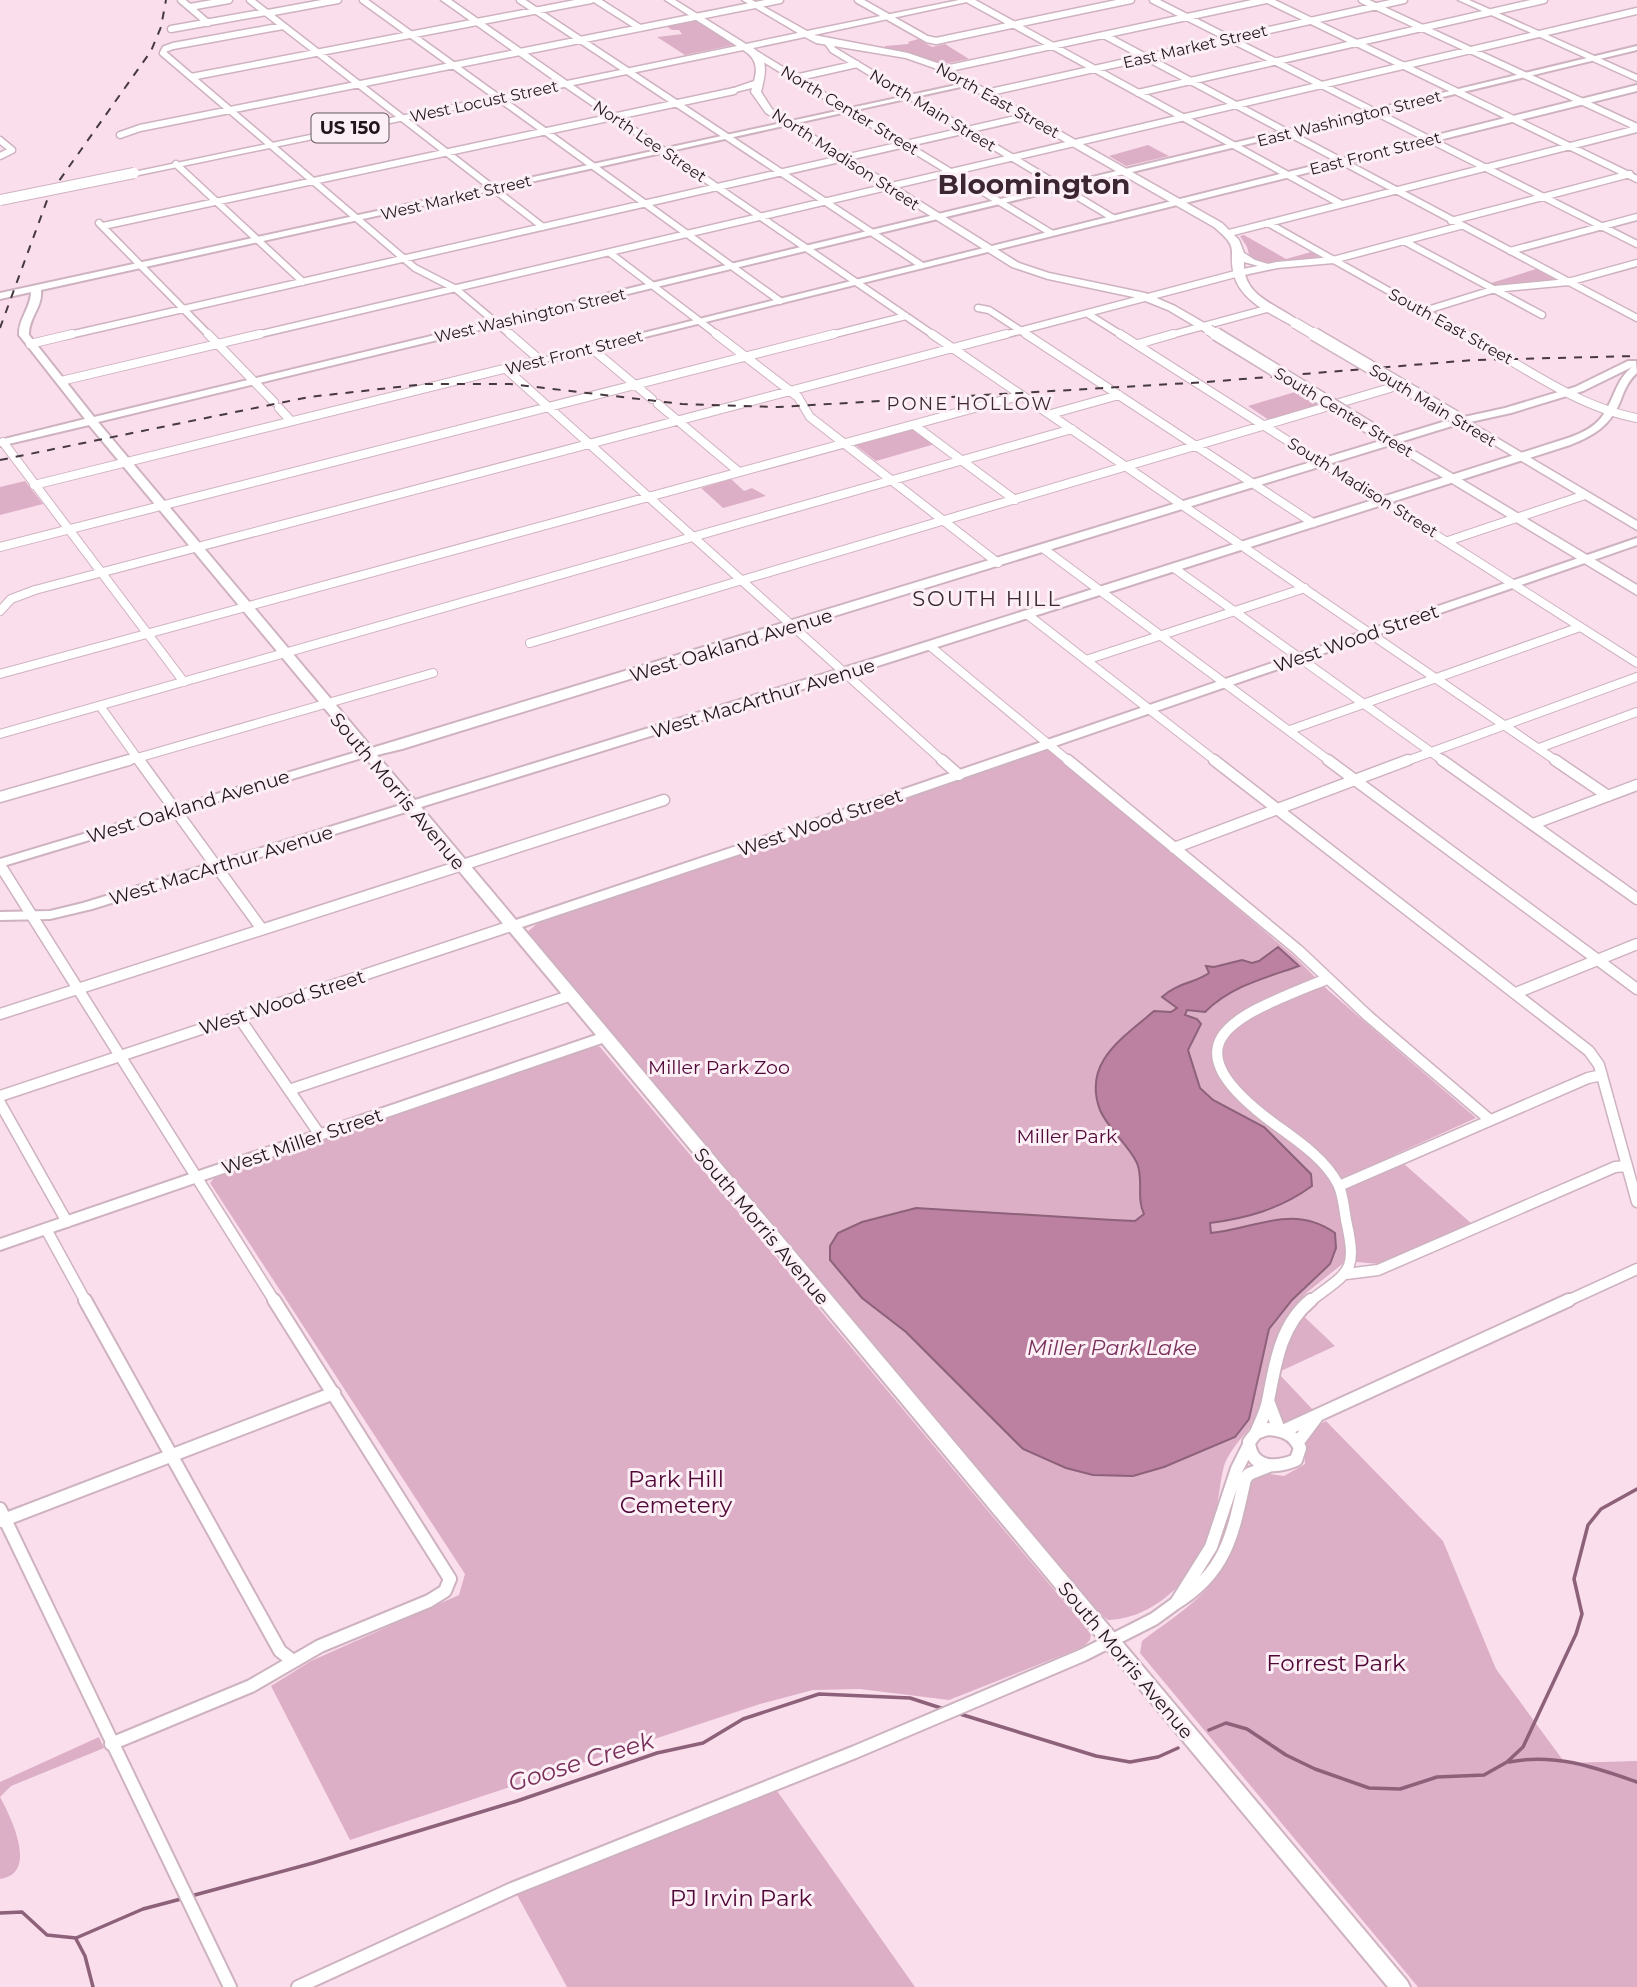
<svg xmlns="http://www.w3.org/2000/svg" width="1637" height="1987" font-family="Montserrat,sans-serif">
	<style>
		.green { fill: #dcafc7 }
		.water { fill: #bc81a1; stroke: #8d6179; stroke-width: 2 }
		.lines { fill: none; stroke-linecap: round; stroke-linejoin: round }
		.stream { stroke: #8d6179; stroke-width: 3.5 }
		.street-far3-casing { stroke: #ceb2c0; stroke-width: 9 }
		.street-far2-casing { stroke: #ceb2c0; stroke-width: 10 }
		.street-far1-casing { stroke: #ceb2c0; stroke-width: 13 }
		.street-casing { stroke: #ceb2c0; stroke-width: 16 }
		.secondary-casing { stroke: #ceb2c0; stroke-width: 4 }
		.primary-casing { stroke: #ceb2c0; stroke-width: 3 }
		.street-far3 { stroke: #fff; stroke-width: 6 }
		.street-far2 { stroke: #fff; stroke-width: 8 }
		.street-far1 { stroke: #fff; stroke-width: 10 }
		.street { stroke: #fff; stroke-width: 12 }
		.secondary { fill: #fff; fill-rule: evenodd }
		.primary { fill: #fff; fill-rule: evenodd }
		.rail { stroke: #46393f; stroke-width: 2; stroke-dasharray: 8 8; stroke-linecap: butt }
		.primary-bridge-far1-casing { stroke: #ceb2c0; stroke-width: 12; stroke-linecap: butt }
		.primary-bridge-casing { stroke: #ceb2c0; stroke-width: 15; stroke-linecap: butt }
		.primary-bridge-far1 { stroke: #fff; stroke-width: 10 }
		.primary-bridge { stroke: #fff; stroke-width: 12 }
		.labels { text-anchor: middle; stroke-width: 6; stroke-linejoin: round; paint-order: stroke }
		.far-street-label { font-size: 16px; fill: #20161b; stroke: #fcf0f6 }
		.shield { fill: #fcf0f6; stroke: #62575d; stroke-width: 2 }
		.shield-label { font-size: 18px; font-weight: bold; fill: #20161b }
		.far-neighbourhood-label { font-size: 18px; letter-spacing: 2px; fill: #3b2632; stroke: #fcf0f6 }
		.street-label { font-size: 19px; fill: #20161b; stroke: #fcf0f6 }
		.park-label { font-size: 19px; fill: #500737; stroke: #fcf0f6 }
		.neighbourhood-label { font-size: 21px; letter-spacing: 2px; fill: #3b2632; stroke: #fcf0f6 }
		.water-label { font-size: 21px; font-style: italic; fill: #782f5a; stroke: #fcf0f6 }
		.near-park-label { font-size: 23px; fill: #500737; stroke: #fcf0f6 }
		.near-water-label { font-size: 24px; font-style: italic; fill: #782f5a; stroke: #fcf0f6 }
		.far-town-label { font-size: 28px; font-weight: bold; fill: #3b2632; stroke: #fcf0f6 }
	</style>
	<rect width="100%" height="100%" fill="#fadeec"/>
	<path class="green" d="M694,20l40,25 -49,10 -28,-18 25,-3 -3,-4h-7l-6,-4z
		M918,39l14,8 13,-3 24,15 -26,5 -59,-16 1,-2 24,-2 -1,-2z
		M1148,145l21,11 -43,10 -17,-10z
		M1244,235l42,24 25,-7 12,7 -64,4 -9,-5 -3,-11 -7,-11z
		M1536,269l20,11 -2,2 -60,5 -6,-3z
		M1298,391l23,13 -52,16 -21,-14z
		M912,428l23,16 -59,17 -22,-17z
		M731,479l13,12 8,-3 14,8 -43,12 -22,-20z
		M25,481l18,23 -43,11v-28z
		M1044,750l7,1 244,206 34,34 147,127 -82,37 78,69 -93,40 -33,-3 -41,33 -10,14 40,38 -54,25 -1,4 34,36 -26,12 -35,1c-10,12 -22,25 -28,39 -5,14 -7,46 -12,63 -12,46 -56,93 -105,94l-11,-9 -570,-679 11,-9z
		M594,1046l6,1 491,587 -1,6 -7,7 -134,53 -89,-11 -47,1 -53,14 -410,136 -79,-154 40,-25 148,-66 6,-21 -255,-391 5,-6z
		M1326,1421l117,120 53,128 69,94 72,-2v226h-219l-278,-334 2,-12c35,-27 74,-48 91,-93 9,-22 7,-48 18,-69l12,-6 21,3 21,-12c-1,-20 2,-34 21,-43z
		M99,1737l5,11 -93,38 -11,11c11,20 39,77 0,82v-97z
		M775,1788l140,199h-348l-51,-94z"/>
	<path class="water" d="M1278,947l21,19c-34,12 -68,20 -94,46l-18,-2 -2,5 12,4 4,5 -13,26 12,38 13,12 51,27 47,47 1,12c-32,23 -64,32 -102,37l1,10c44,-4 82,-30 124,0l1,15 -6,16 -38,36 -23,29 -20,90 -14,18 -71,30 -31,9 -40,-1 -27,-7 -43,-19 -117,-117 -44,-34 -32,-38v-14l8,-13 24,-11 54,-14 197,12 22,1 9,-7c-8,-17 0,-33 -7,-51 -9,-19 -29,-34 -37,-53 -18,-48 23,-72 54,-99l17,1 6,-4 -15,-11c15,-14 33,-14 47,-24l-3,-7 8,1 28,-7 10,3 7,-2z"/>
	<g class="lines">
		<path class="stream" d="M960,1714l136,42 34,6 28,-5 20,-9
			M1209,1730l17,-7 21,6 39,26 29,14 54,19 31,1 37,-12 47,-2 23,-13 16,-15 53,-113 6,-20 -8,-35 14,-54 13,-16 36,-20
			M1509,1762c46,-9 85,5 128,20
			M191,1896l122,-33 204,-62 140,-48 46,-10 40,-24 76,-25 91,4 34,11
			M0,1913l22,-1 25,23 29,3 67,-29 38,-10
			M76,1939l9,17 8,31"/>
		<defs>
			<path id="street-far3" d="M181,0l27,23
				M250,0l293,227
				M363,0l417,301
				M520,0l401,265
				M596,0l44,28
				M858,0l69,39 9,2 195,-41
				M969,0l372,204
				M1153,0l484,244
				M1268,0l369,179
				M1362,0l275,127
				M190,7l39,-7
				M268,13l70,-13
				M283,26l-110,20 -8,3 -2,4 252,215 41,21 56,47
				M171,29l95,-17
				M1104,35l533,283
				M828,43l5,7 280,168
				M756,54l295,179
				M945,69l321,-69
				M191,77l400,-77
				M795,78l62,-14
				M566,84l369,252
				M986,93l418,-93
				M1138,93l406,-93
				M120,135l20,-7 640,-128
				M0,140l12,10 -12,6
				M176,164l127,118
				M1451,221l179,-47
				M99,223l111,113
				M1268,223l201,113
				M103,226l631,-135
				M1229,233l408,-104
				M1404,241l138,74
				M1510,251l127,-34
				M610,253l109,83
				M978,308l11,2 40,26
				M1424,311l71,-22 73,-7 69,-19
				M1088,314l35,22
				M65,336l963,-220
				M252,336l1385,-325
				M827,336l79,-20
				M1000,336l239,-63 38,-8 56,-5 127,-34
				M1167,336l103,-28"/>
			<path id="street-far2" d="M208,334l66,68
				M510,334l30,26
				M716,334l82,63 12,20 188,146
				M932,334l626,428
				M1026,334l287,189
				M1120,334l517,329
				M1466,334c53,30 111,73 171,84
				M30,344l42,-10
				M1138,344l35,-10
				M591,348l61,51
				M506,369l438,393
				M61,381l199,-47
				M658,404l81,68
				M279,408l12,13
				M1051,414l68,-19
				M914,425l101,75
				M3,442l181,240
				M34,485l506,-125
				M1448,541l137,-46
				M0,547l834,-213
				M1044,549l287,213
				M1174,568l271,194
				M0,611l11,-12 24,-9 971,-256
				M1028,615l189,147
				M530,643l860,-255
				M930,646l140,116
				M1086,660l219,-72
				M0,674l1022,-279
				M100,706l40,56
				M1290,730l290,-103
				M0,734l1072,-305
				M1539,748l98,-36
				M123,762l310,-89
				M1404,762l233,-85"/>
			<path id="street-far1" d="M139,760l122,168
				M942,760l17,15
				M1068,760l230,190 70,66 122,104
				M1214,760l375,291 10,14 38,137
				M1328,760l309,229
				M1442,760l195,139
				M1555,760l53,36
				M0,797l129,-37
				M1533,824l104,-39
				M1174,848l234,-88
				M0,865l275,437
				M1516,993l121,-49
				M0,1014l664,-214
				M238,1016l82,119
				M289,1090l280,-94
				M0,1096l511,-170
				M0,1103l67,119
				M1339,1186l249,-108 14,-3
				M46,1229l40,73
				M1346,1274l32,-4 237,-103 12,-1
				M1309,1302c40,-31 49,-28 37,-82 -2,-12 -3,-26 -8,-36 -13,-25 -40,-43 -62,-59 -116,-85 -40,-109 51,-146
				M1565,1302l72,-33"/>
			<path id="street" d="M85,1300l195,351 13,10
				M1268,1401l11,29
				M1267,1429c15,1 26,4 33,19l-4,12c-19,8 -45,10 -47,-18l7,-9z
				M1283,1431l286,-131
				M1256,1433c4,-10 10,-21 12,-32 7,-36 12,-76 43,-101
				M1298,1442l18,-24
				M1248,1447l-11,22 -26,78 -35,56c51,-31 57,-70 69,-124l4,-5 20,-8
				M0,1509l230,478
				M1,1521l333,-128
				M111,1744l140,-58 69,-40 109,-45 16,-10 5,-12 -176,-279
				M298,1987l214,-98 343,-137 228,-97 71,-36 22,-16"/>
			<path id="secondary" d="M1637,46v4l-1539,372 274,326 1074,-327 59,-13 70,-21 53,-26h8l1,12c-9,8 -13,18 -17,29 -10,24 -27,34 -50,43l-683,218 -466,144 95,113 283,-95 838,-287v7l-828,286 -287,96 885,1054 3,6h-22l-786,-944 -602,207v-11l596,-204 -187,-224 -317,98 -42,10 -50,1v-8l50,-1 33,-8 321,-99 -39,-47 -365,110v-8l360,-108 -271,-326 -89,21v-6l85,-21 -66,-84c-1,-16 12,-27 12,-43l-31,7v-6l970,-211 4,2 -933,206c2,17 -13,28 -12,45l65,82zM1632,367c-17,14 -18,34 -31,51 -8,10 -21,16 -33,20l-689,219 -464,143 -38,-45 25,-6 1050,-323 59,-13 72,-22z
				M1637,85v6l-1097,272 -5,-3z"/>
			<path id="primary" d="M441,0h10l116,81 170,-35 -72,-46h10l71,44 52,-11 -56,-33h10l55,31 152,-31h17l-162,35 94,18 35,12 279,158 17,17 5,13 11,7 19,6 -5,3 -25,-7c-2,36 35,42 57,61l-10,2c-21,-12 -50,-24 -57,-50 -7,-26 8,-25 -20,-48l-277,-158 -31,-11 -90,-15 -11,-6 -52,11c17,11 12,27 8,44l11,17 247,154 30,10 96,20 30,13 38,22v4h-8l-37,-22 -30,-12 -90,-19 -36,-12 -246,-154 -15,-21 1,-4 -21,5v-4l23,-8c4,-14 2,-23 -11,-31l-609,126 -5,-3 429,-90z
				M1458,0h11l168,75v6z
				M1455,413l182,108v9l-186,-111v-4z
				M1383,432l254,153v10l-258,-156 -2,-3z"/>
		</defs>
		<use href="#street-far3" class="street-far3-casing"/>
		<use href="#street-far2" class="street-far2-casing"/>
		<use href="#street-far1" class="street-far1-casing"/>
		<use href="#street" class="street-casing"/>
		<use href="#secondary" class="secondary-casing"/>
		<use href="#primary" class="primary-casing"/>
		<use href="#street-far3" class="street-far3"/>
		<use href="#street-far2" class="street-far2"/>
		<use href="#street-far1" class="street-far1"/>
		<use href="#street" class="street"/>
		<use href="#secondary" class="secondary"/>
		<use href="#primary" class="primary"/>
		<path class="rail" d="M0,328l49,-133 102,-144 10,-24 5,-27
			M0,460l309,-63 116,-13h85l172,20 96,3 429,-25 266,-22 164,-4"/>
		<defs>
			<path id="primary-bridge-far1" d="M0,200l134,-27
				M1295,323l22,13
				M1209,330l10,6"/>
			<path id="primary-bridge" d="M1216,334l167,102
				M1314,334l141,83"/>
		</defs>
		<use href="#primary-bridge-far1" class="primary-bridge-far1-casing"/>
		<use href="#primary-bridge" class="primary-bridge-casing"/>
		<use href="#primary-bridge-far1" class="primary-bridge-far1"/>
		<use href="#primary-bridge" class="primary-bridge"/>
	</g>
	<g class="labels">
		<g class="far-street-label">
			<text transform="translate(1195 46) rotate(-13)" y="6">East Market Street</text>
			<text transform="translate(998 100) rotate(29)" y="6">North East Street</text>
			<text transform="translate(484 101) rotate(-12)" y="6">West Locust Street</text>
			<text transform="translate(850 110) rotate(31)" y="6">North Center Street</text>
			<text transform="translate(933 110) rotate(31)" y="6">North Main Street</text>
			<text transform="translate(1349 118) rotate(-14)" y="6">East Washington Street</text>
			<text transform="translate(650 141) rotate(34)" y="6">North Lee Street</text>
			<text transform="translate(1375 153) rotate(-14)" y="6">East Front Street</text>
			<text transform="translate(846 159) rotate(33)" y="6">North Madison Street</text>
			<text transform="translate(456 197) rotate(-13)" y="6">West Market Street</text>
			<text transform="translate(530 315) rotate(-13)" y="6">West Washington Street</text>
			<text transform="translate(1451 326) rotate(29)" y="6">South East Street</text>
			<text transform="translate(574 352) rotate(-14)" y="6">West Front Street</text>
			<text transform="translate(1433 405) rotate(31)" y="6">South Main Street</text>
			<text transform="translate(1344 412) rotate(31)" y="6">South Center Street</text>
			<text transform="translate(1363 487) rotate(32)" y="6">South Madison Street</text>
		</g>
		<rect class="shield" x="311.5" y="113.5" width="77" height="29" rx="5"/>
		<g class="shield-label">
			<text x="350" y="134">US 150</text>
		</g>
		<g class="far-neighbourhood-label">
			<text x="970" y="410">PONE HOLLOW</text>
		</g>
		<g class="street-label">
			<text transform="translate(1356 638) rotate(-19)" y="7">West Wood Street</text>
			<text transform="translate(731 645) rotate(-17)" y="7">West Oakland Avenue</text>
			<text transform="translate(763 698) rotate(-17)" y="7">West MacArthur Avenue</text>
			<text transform="translate(398 791) rotate(50)" y="7">South Morris Avenue</text>
			<text transform="translate(188 806) rotate(-17)" y="7">West Oakland Avenue</text>
			<text transform="translate(820 822) rotate(-19)" y="7">West Wood Street</text>
			<text transform="translate(221 865) rotate(-17)" y="7">West MacArthur Avenue</text>
			<text transform="translate(282 1002) rotate(-18)" y="7">West Wood Street</text>
			<text transform="translate(302 1141) rotate(-19)" y="7">West Miller Street</text>
			<text transform="translate(762 1226) rotate(50)" y="7">South Morris Avenue</text>
			<text transform="translate(1126 1660) rotate(50)" y="7">South Morris Avenue</text>
		</g>
		<g class="park-label">
			<text x="719" y="1074">Miller Park Zoo</text>
			<text x="1067" y="1143">Miller Park</text>
		</g>
		<g class="neighbourhood-label">
			<text x="987" y="606">SOUTH HILL</text>
		</g>
		<g class="water-label">
			<text x="1112" y="1355">Miller Park Lake</text>
		</g>
		<g class="near-park-label">
			<text x="676" y="1487">Park Hill<tspan x="676" dy="26">Cemetery</tspan></text>
			<text x="1336" y="1671">Forrest Park</text>
			<text x="741" y="1906">PJ Irvin Park</text>
		</g>
		<g class="near-water-label">
			<text transform="translate(581 1762) rotate(-17)" y="8">Goose Creek</text>
		</g>
		<g class="far-town-label">
			<text x="1034" y="194">Bloomington</text>
		</g>
	</g>
</svg>
